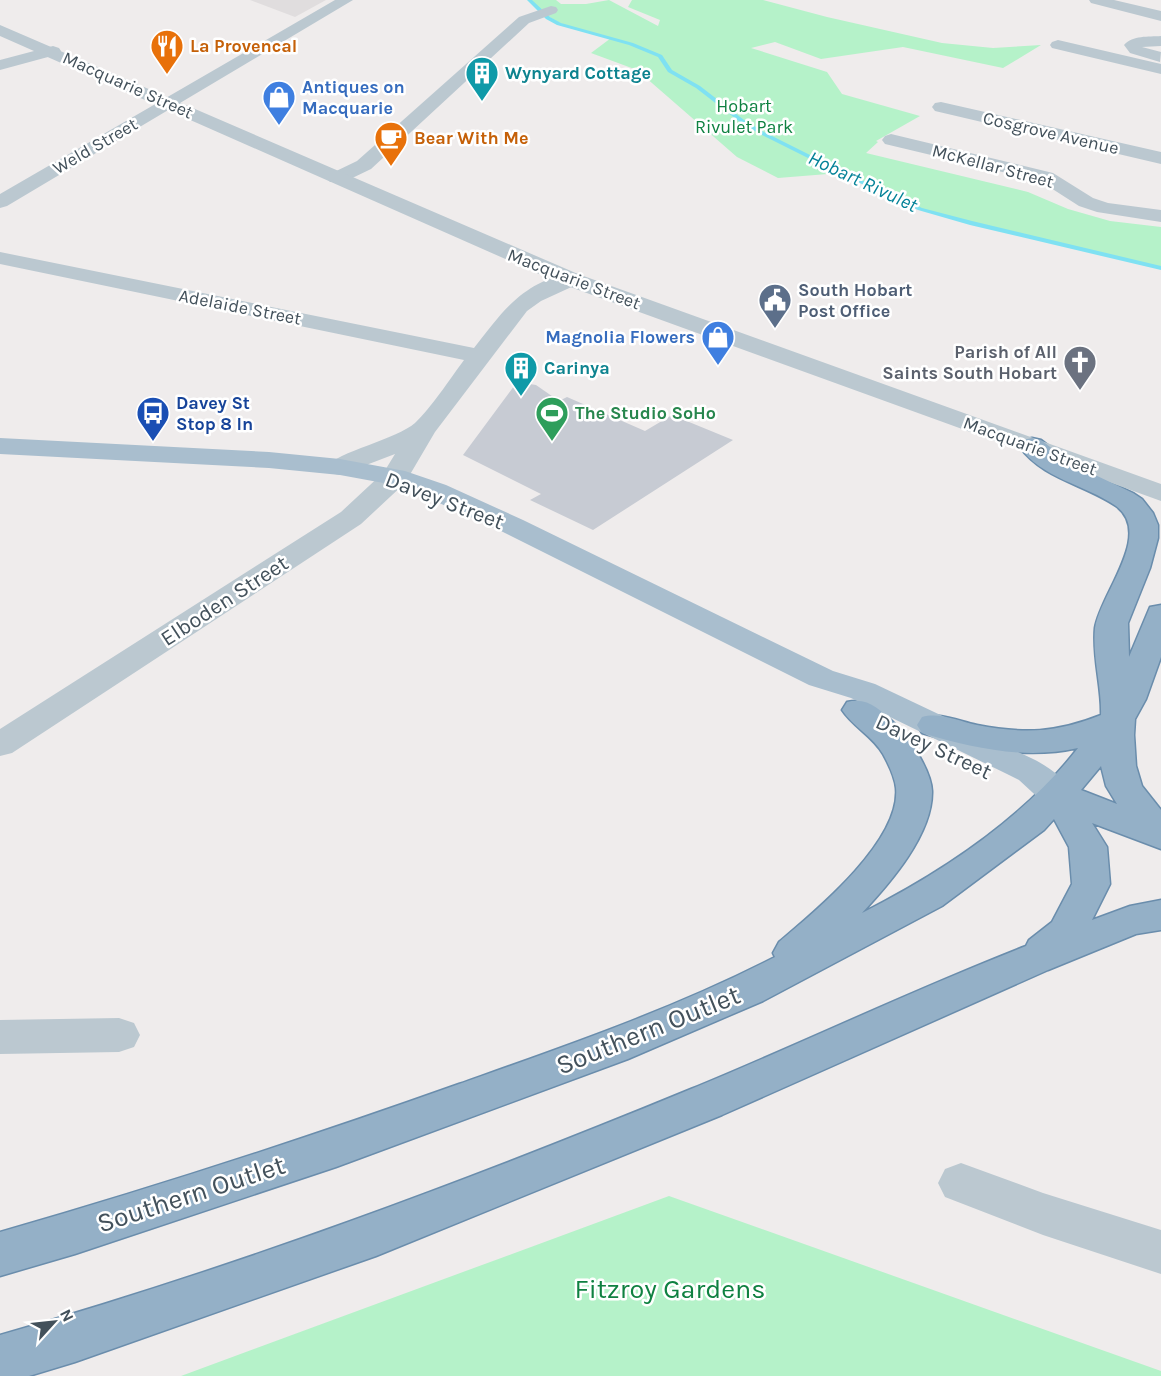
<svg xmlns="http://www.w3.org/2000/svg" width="1161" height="1376" font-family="Karla,sans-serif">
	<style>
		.education { fill: #e0ddde }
		.green { fill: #b5f2c9 }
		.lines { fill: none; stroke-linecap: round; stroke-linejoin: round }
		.stream { fill: #7fe1f2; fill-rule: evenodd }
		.building { fill: #c7cbd3 }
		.trunk-casing { stroke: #6a8dac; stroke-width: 3 }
		.minor { fill: #bbc8d0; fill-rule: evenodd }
		.tertiary { fill: #bbc8d0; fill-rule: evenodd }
		.primary { fill: #a9bece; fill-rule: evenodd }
		.trunk { fill: #94b0c7; fill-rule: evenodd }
		.labels { text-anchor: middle; stroke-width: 5; stroke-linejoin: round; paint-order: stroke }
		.far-food-label { font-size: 18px; font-weight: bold; fill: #c56008; stroke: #fff; text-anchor: start }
		.far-culture-label { font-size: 18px; font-weight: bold; fill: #0d838f; stroke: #fff; text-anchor: start }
		.far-street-label { font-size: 18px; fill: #43515b; stroke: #fff }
		.far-shop-label { font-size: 18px; font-weight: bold; fill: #366cbe; stroke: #fff; text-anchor: start }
		.far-park-label { font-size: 18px; fill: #0f8141; stroke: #fff }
		.far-service-label { font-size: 18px; font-weight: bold; fill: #4e5e75; stroke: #fff; text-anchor: start }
		.far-worship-label { font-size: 18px; font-weight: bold; fill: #5b616d; stroke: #fff; text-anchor: end }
		.far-transit-label { font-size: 18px; font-weight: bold; fill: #164399; stroke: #fff; text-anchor: start }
		.far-leisure-label { font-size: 18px; font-weight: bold; fill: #27864d; stroke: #fff; text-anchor: start }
		.far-water-label { font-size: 20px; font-style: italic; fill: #038298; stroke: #fff }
		.street-label { font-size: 22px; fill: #43515b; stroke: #fff }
		.near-street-label { font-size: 27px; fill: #43515b; stroke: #fff }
		.near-park-label { font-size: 27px; fill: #0f8141; stroke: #fff }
	</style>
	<rect width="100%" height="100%" fill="#efecec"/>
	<path class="education" d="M250,0h76l-31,17z"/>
	<path class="green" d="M529,0h27l5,4h25l23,-4 49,26 2,-6 -32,-13 4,-7h131l64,17 115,26 51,5 48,-3 -38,23 -100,-21 -82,12 -46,-17 -24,6 76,24 15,22 78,22 -44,25 2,1 -12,11 162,39 40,17 42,12 51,6v41l-191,-45 -50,-14 -80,-36 -62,5 -41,-21 -100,-87 -46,-17 20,-15c-38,-10 -53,-10 -82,-38z
		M669,1196l492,175v5h-980z"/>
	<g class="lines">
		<path class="stream" d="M527,0h5l18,17 11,6 72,20 29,12 10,15 28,16 44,34 20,12 78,39 80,37 50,13 189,45v4l-191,-45 -52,-15 -80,-37 -78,-39 -20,-12 -44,-34 -28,-16 -10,-15 -29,-12 -72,-20 -11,-6z"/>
	</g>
	<path class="building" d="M517,382l19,3 23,16 8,-4 78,34 27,-16 61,25 -140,90 -63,-30 11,-6 -78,-39z"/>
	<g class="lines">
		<defs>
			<path id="trunk" d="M1032,438l9,2 31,24 61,29 9,6 11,14 5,12v13l-8,30 -22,55 1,34 21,-50 11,-2v52l-15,42 -11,20 -1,16 2,31 6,20 19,24v39l-69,-26 15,24 3,37 -18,36 38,-14 31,-6v30l-25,4 -88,36 -326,145 -346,141 -301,106 -46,14h-29v-41c235,-67 465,-153 691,-246 112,-46 222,-99 335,-143l3,-6 23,-18 20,-38 -3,-37 -15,-28 -10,11 -102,76 -179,95 -135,58 -292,108 -261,87 -75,22v-44c154,-44 307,-94 459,-148 107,-38 215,-75 316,-127l-2,-4 6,-11c37,-31 122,-101 117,-154 -1,-10 -8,-25 -13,-34 -10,-18 -30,-27 -41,-44l5,-8c21,-5 32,7 47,21 15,14 37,47 38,68 1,43 -42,92 -70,122 79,-40 162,-95 216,-165 -53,12 -105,0 -156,-15l-5,-8 5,-8c18,-5 36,4 55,8 47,9 79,8 124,-10 1,-28 -9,-58 -6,-87 5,-34 59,-94 21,-122 -32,-22 -74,-27 -97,-60l4,-6zM1101,766l5,20 11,18 -36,-14z"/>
		</defs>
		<use href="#trunk" class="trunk-casing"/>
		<path class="minor" d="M335,0h18l-346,206 -7,2v-14z
			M1089,0h25l47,11v10l-70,-18z
			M551,6l5,1 2,3 -2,3 -27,10 -158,146 -27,13h-14l-3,-4 3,-4 27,-13 162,-144z
			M1161,36v10l-19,1 19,5 -1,10 -30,-9 -6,-8c9,-10 24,-8 37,-9z
			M1058,40l103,24v10l-109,-26 -2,-3 2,-3z
			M53,46l6,2 2,3 -2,3 -59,16v-10z
			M941,102l220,50v12l-226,-53 -3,-4 3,-4z
			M891,134l162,39 40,25 15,5 53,7v12l-64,-10 -18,-6 -39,-25 -155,-37 -3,-4 3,-4z
			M0,252l474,96c30,-38 46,-63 96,-76l8,2 3,5 -3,5 -37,17 -14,10 -92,121 -30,51 -44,41 -349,229 -12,3v-27l341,-217 43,-40 11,-18 -55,21 -10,-2 -4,-6c11,-15 71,-28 89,-44 16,-15 35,-44 49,-63l-464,-96z
			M119,1018l15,5 6,12 -6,12 -15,5 -119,2v-34z
			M961,1163l82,30 118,37v44l-118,-39 -98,-38 -7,-14 7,-14z"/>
		<path class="tertiary" d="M0,25l578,249 583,210v17l-599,-217 -562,-248z"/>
		<path class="primary" d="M0,438l269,14 71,7 65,12 41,14 77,35 310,151 42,13 156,74c17,8 35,21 45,37l-5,9 -13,3 -13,-3 -26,-24 -12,-6 -156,-76 -42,-13 -306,-153 -77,-35 -37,-13 -49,-9 -71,-7 -269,-14z"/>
		<use href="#trunk" class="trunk"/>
	</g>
	<defs>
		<symbol id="restaurant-pin" viewBox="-11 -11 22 30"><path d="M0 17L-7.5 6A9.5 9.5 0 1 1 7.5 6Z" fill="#e8710a" stroke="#fff"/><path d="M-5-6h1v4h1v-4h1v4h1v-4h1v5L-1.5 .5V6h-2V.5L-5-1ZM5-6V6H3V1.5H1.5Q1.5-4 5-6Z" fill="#fff"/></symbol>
		<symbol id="building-pin" viewBox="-11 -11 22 30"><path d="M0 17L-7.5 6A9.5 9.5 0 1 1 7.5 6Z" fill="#0f9aa8" stroke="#fff"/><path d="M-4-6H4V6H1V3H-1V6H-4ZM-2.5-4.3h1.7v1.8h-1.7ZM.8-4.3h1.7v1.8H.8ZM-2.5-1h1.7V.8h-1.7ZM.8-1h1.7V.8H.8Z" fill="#fff"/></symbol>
		<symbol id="shop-pin" viewBox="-11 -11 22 30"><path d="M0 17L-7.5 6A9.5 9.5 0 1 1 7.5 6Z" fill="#3f7fe0" stroke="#fff"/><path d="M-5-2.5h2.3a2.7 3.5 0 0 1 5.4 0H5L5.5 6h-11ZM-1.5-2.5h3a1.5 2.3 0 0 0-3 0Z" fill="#fff"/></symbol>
		<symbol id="cafe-pin" viewBox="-11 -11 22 30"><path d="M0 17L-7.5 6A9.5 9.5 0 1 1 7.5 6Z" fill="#e8710a" stroke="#fff"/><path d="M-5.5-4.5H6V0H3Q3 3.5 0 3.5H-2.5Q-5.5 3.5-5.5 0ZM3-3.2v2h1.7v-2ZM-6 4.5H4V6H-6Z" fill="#fff"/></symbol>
		<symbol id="civic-pin" viewBox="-11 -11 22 30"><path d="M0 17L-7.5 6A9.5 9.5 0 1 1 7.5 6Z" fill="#5c6f8a" stroke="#fff"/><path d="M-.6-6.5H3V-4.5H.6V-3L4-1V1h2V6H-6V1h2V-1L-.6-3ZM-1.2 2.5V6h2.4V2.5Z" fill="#fff"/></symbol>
		<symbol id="church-pin" viewBox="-11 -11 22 30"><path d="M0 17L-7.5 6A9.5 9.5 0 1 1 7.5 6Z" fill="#6b7280" stroke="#fff"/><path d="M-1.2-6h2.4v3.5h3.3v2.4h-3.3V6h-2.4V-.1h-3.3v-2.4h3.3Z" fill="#fff"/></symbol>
		<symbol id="bus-pin" viewBox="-11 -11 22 30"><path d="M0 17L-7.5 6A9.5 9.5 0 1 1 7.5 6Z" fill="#1a4fb4" stroke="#fff"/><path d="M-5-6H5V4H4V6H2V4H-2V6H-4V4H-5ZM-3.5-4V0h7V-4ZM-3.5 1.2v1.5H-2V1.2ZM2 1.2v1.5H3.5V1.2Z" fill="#fff"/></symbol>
		<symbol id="stadium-pin" viewBox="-11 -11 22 30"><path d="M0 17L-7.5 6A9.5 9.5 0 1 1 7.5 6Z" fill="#2e9e5b" stroke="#fff"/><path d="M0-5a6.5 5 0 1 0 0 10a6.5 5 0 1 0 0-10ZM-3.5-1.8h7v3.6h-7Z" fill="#fff"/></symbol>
	</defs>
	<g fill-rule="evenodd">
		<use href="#restaurant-pin" x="148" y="27" width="38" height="52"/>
		<use href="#building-pin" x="463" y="54" width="38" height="52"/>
		<use href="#shop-pin" x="260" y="78" width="38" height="52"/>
		<use href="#cafe-pin" x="372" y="119" width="38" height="52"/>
		<use href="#civic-pin" x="756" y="281" width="38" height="52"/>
		<use href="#shop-pin" x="699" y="318" width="38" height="52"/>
		<use href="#church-pin" x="1061" y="343" width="38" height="52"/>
		<use href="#building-pin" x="502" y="349" width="38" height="52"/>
		<use href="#bus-pin" x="134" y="394" width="38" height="52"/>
		<use href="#stadium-pin" x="533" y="394" width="38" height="52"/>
	</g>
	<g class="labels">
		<g class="far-food-label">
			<text x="190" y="52">La Provencal</text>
			<text x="414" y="144">Bear With Me</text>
		</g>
		<g class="far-culture-label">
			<text x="505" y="79">Wynyard Cottage</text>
			<text x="544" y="374">Carinya</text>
		</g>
		<g class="far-street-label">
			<text transform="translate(128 85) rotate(24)" y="6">Macquarie Street</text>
			<text transform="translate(1051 133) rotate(13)" y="6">Cosgrove Avenue</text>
			<text transform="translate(95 146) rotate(-30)" y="6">Weld Street</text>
			<text transform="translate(993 166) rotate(15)" y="6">McKellar Street</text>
			<text transform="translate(574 279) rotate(21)" y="6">Macquarie Street</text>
			<text transform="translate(240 307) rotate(11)" y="6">Adelaide Street</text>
			<text transform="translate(1030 446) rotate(20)" y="6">Macquarie Street</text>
		</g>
		<g class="far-shop-label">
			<text x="302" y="93">Antiques on<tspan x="302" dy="21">Macquarie</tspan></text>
			<text x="695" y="343" text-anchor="end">Magnolia Flowers</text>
		</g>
		<g class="far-park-label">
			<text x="744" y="112">Hobart<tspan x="744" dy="21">Rivulet Park</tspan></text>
		</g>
		<g class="far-service-label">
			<text x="798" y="296">South Hobart<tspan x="798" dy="21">Post Office</tspan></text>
		</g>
		<g class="far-worship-label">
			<text x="1057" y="358">Parish of All<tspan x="1057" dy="21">Saints South Hobart</tspan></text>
		</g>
		<g class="far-transit-label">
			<text x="176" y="409">Davey St<tspan x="176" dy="21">Stop 8 In</tspan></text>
		</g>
		<g class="far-leisure-label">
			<text x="575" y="419">The Studio SoHo</text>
		</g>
		<g class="far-water-label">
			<text transform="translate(863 181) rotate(25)" y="7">Hobart Rivulet</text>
		</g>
		<g class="street-label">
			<text transform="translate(445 500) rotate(21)" y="8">Davey Street</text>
			<text transform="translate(224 600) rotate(-33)" y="8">Elboden Street</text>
			<text transform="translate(934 746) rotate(25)" y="8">Davey Street</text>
		</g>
		<g class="near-street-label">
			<text transform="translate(648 1030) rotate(-22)" y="9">Southern Outlet</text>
			<text transform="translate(191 1194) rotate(-18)" y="9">Southern Outlet</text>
		</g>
		<g class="near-park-label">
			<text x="670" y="1298">Fitzroy Gardens</text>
		</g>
	</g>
	<g transform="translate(54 1322) rotate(63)" stroke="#ffffff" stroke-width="4.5" paint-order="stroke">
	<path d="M0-4.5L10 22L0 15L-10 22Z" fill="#43515b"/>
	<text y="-9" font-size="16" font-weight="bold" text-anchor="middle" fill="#43515b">N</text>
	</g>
</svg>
